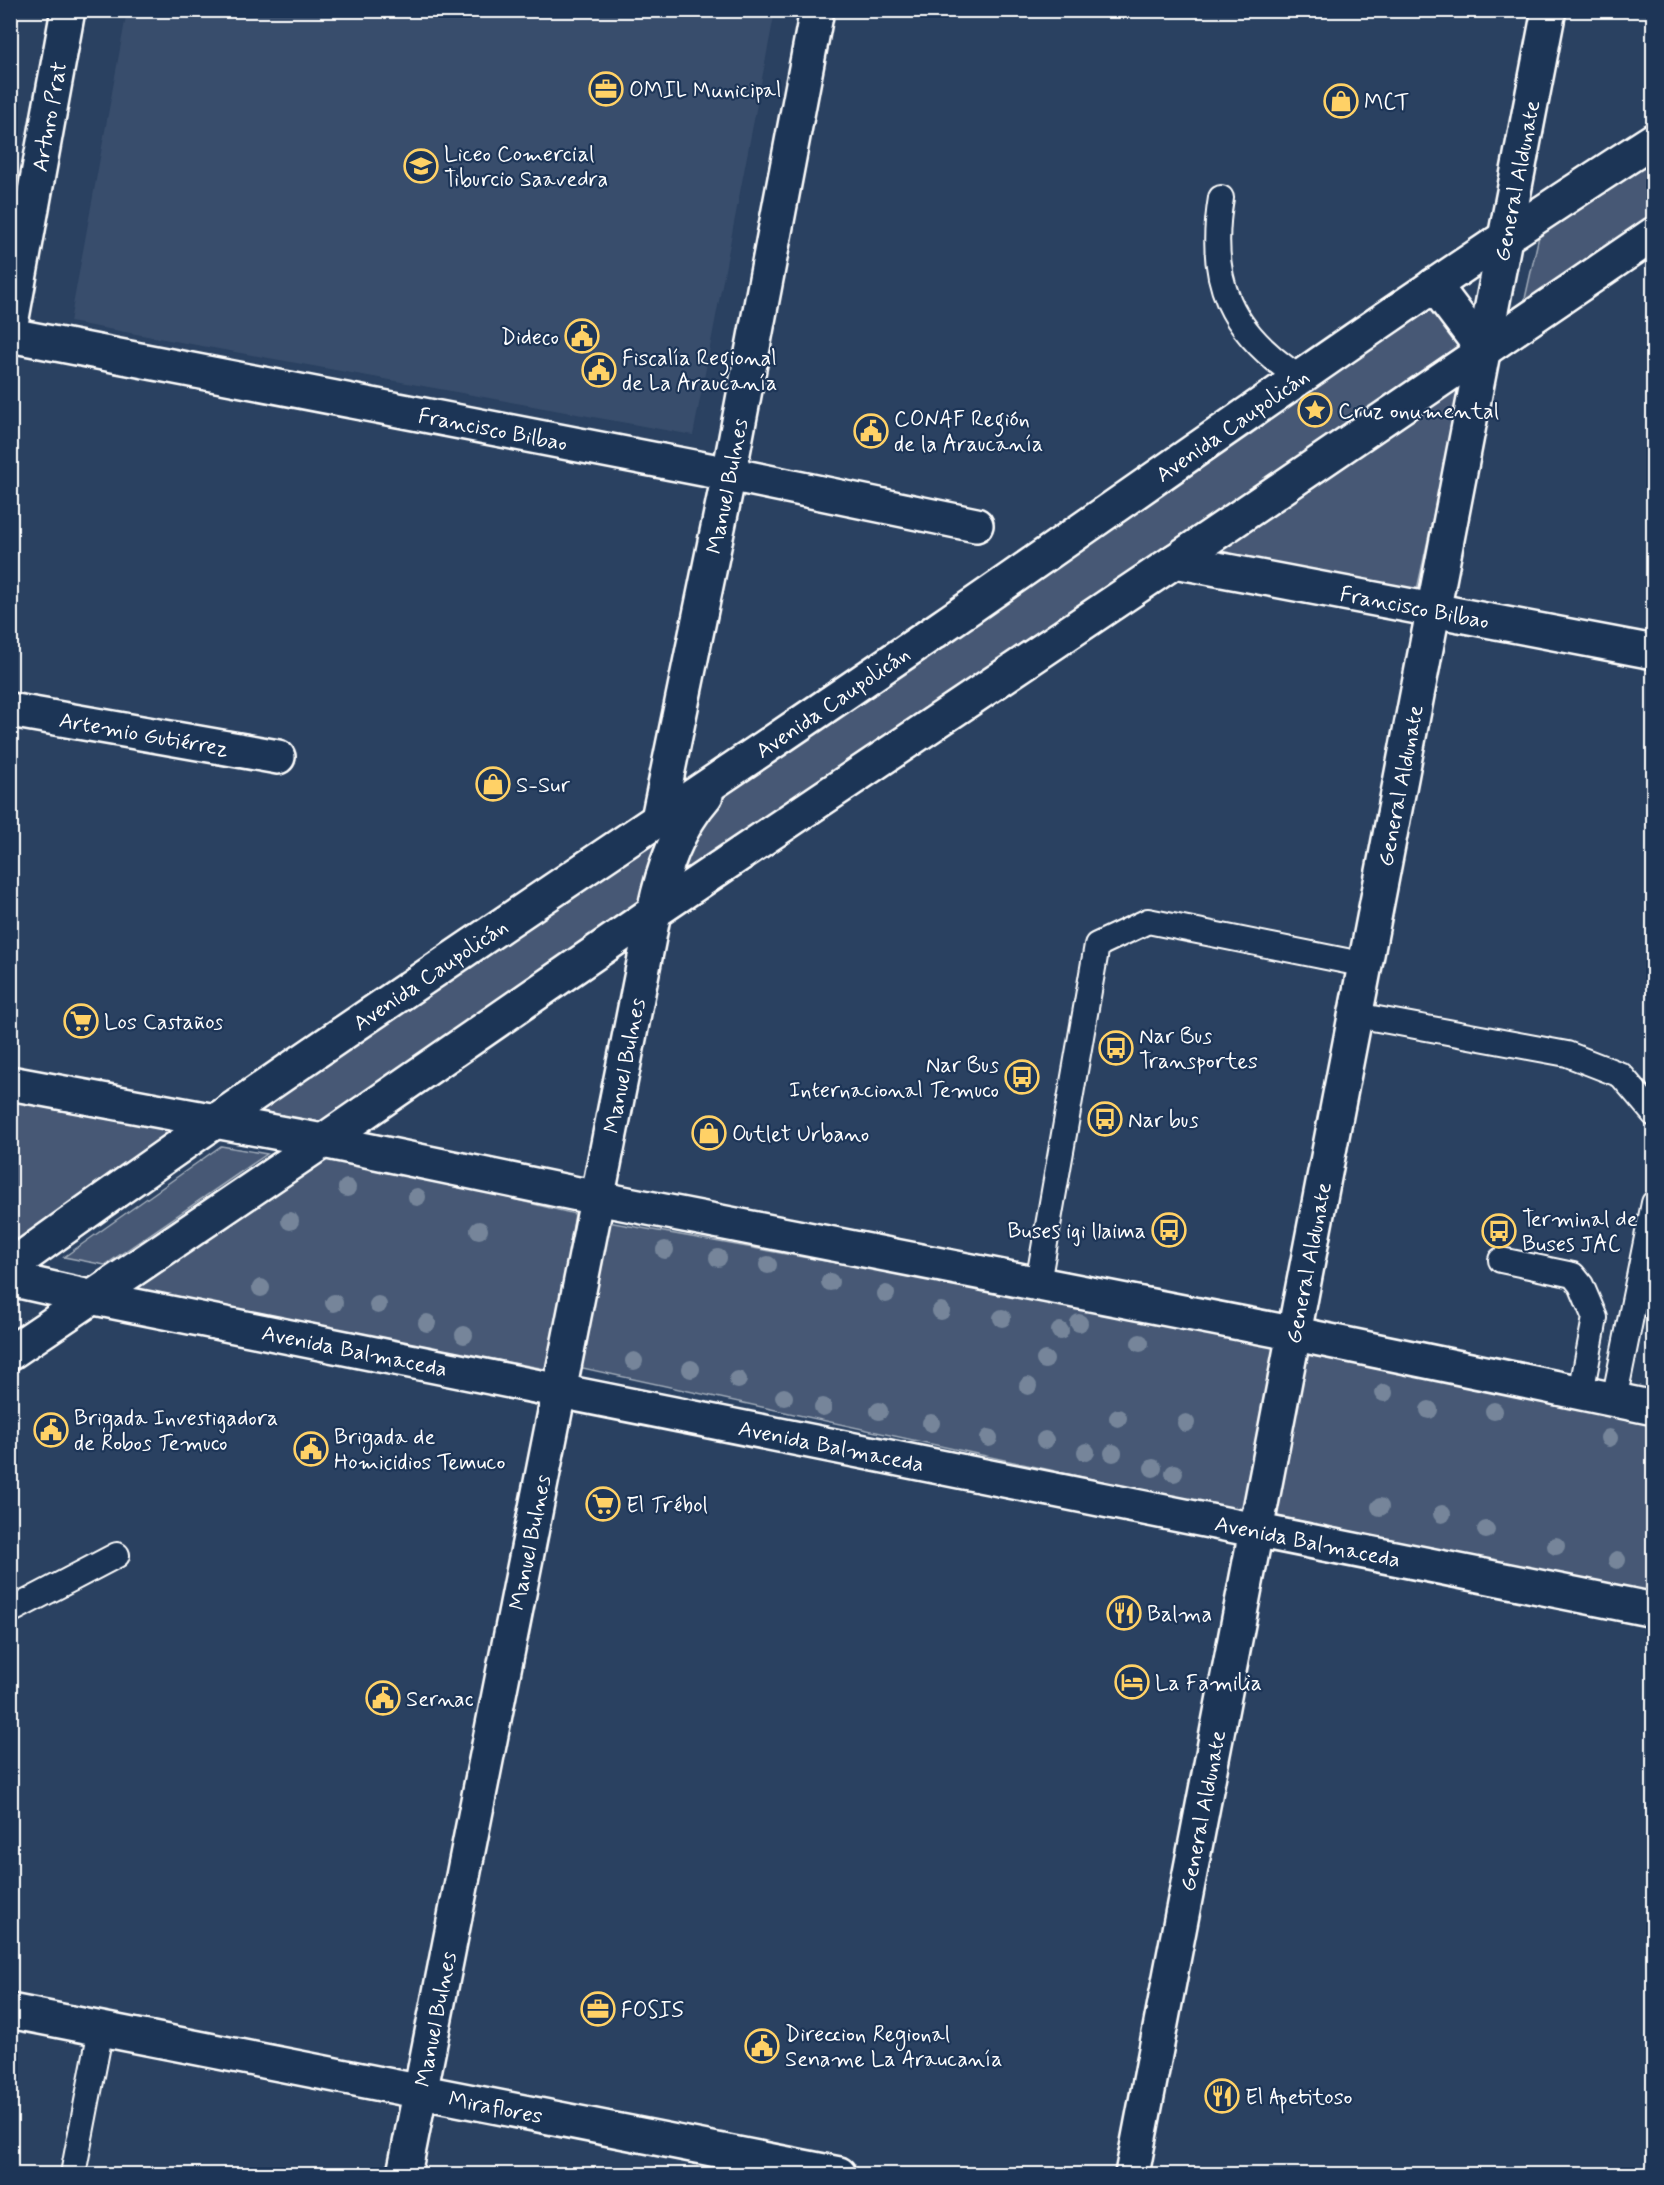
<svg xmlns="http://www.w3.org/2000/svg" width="1664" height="2185" font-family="Mynerve,sans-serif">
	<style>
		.built { fill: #394e6c }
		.green { fill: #465975; stroke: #a2acba; stroke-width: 1.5 }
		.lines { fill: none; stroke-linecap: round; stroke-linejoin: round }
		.lane-casing { stroke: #fff; stroke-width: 28 }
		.street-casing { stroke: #fff; stroke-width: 38 }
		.secondary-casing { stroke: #fff; stroke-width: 38 }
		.primary-casing { stroke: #fff; stroke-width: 38 }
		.lane { stroke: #1d3557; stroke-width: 24 }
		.street { stroke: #1d3557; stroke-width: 33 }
		.secondary { stroke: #1d3557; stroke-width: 33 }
		.primary { stroke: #1d3557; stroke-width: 33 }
		.tree { fill: #76859a }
		.labels { text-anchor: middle; stroke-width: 4.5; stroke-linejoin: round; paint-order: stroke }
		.poi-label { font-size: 22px; fill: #fff; stroke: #1d3557; text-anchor: start }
		.street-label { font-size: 22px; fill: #fff; stroke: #1d3557 }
	</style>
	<rect width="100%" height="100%" fill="#2a4161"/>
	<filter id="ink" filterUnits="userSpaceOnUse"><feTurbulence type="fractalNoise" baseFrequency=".0167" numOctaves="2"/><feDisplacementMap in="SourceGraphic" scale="12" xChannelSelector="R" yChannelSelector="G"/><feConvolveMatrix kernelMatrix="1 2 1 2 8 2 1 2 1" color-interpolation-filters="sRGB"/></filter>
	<g filter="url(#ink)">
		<path class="built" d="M127,11h648l-82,424 -623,-113z"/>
		<path class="green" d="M1653,154v61l-129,88 17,-76z
			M1435,302l38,41 -1153,785 -73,-14z
			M1463,381l-47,213 -201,-43z
			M11,1100l161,31 -161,117z
			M221,1146l46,8 -162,111 -41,-8z
			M326,1154l249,60 -17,102 -12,53 -424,-78z
			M608,1222l673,121 -33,170 -670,-146z
			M1308,1352l345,72v169l-377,-77z"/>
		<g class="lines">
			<defs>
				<path id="lane" d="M1221,198c-14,83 9,134 79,180
					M1356,1015l211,39 54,21 33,39
					M1501,1260l72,15 8,10 14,33 -14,75
					M1038,1283l59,-338 51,-24 218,44
					M1614,1400l40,-197
					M10,1611l107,-56
					M73,2174l28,-145"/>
				<g id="street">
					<path d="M1434,285l50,66"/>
					<path id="s1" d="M10,329l58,-319"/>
					<path id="s2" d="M10,335l719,139 247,51"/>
					<path id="s3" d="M1175,561l479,91"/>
					<path id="s4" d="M10,710l268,47"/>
					<path id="s5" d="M658,819l71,-345 88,-464"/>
					<path id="s6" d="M10,2011l829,163"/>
					<path id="s7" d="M1132,2174l417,-2164"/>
				</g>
				<g id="secondary">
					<path d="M10,1083l313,58 274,57 699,136 358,74"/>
					<path id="s8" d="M10,1279l80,18 1564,313"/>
					<path id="s9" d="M404,2174l250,-1262"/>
				</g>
				<g id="primary">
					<path d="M654,912c9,-42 23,-84 52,-117"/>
					<path id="s10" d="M10,1267c306,-222 622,-427 933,-641 236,-163 469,-331 711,-486"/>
					<path d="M10,1353l313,-212 331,-229 521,-351 479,-327"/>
				</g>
			</defs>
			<use href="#lane" class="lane-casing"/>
			<use href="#street" class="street-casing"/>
			<use href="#secondary" class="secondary-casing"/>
			<use href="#primary" class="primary-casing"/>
			<use href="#lane" class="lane"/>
			<use href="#street" class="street"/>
			<use href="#secondary" class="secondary"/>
			<use href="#primary" class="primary"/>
		</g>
		<g class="tree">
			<circle cx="347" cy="1188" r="9"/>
			<circle cx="417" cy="1197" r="9"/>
			<circle cx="290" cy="1221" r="9"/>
			<circle cx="479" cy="1230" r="9"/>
			<circle cx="665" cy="1250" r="9"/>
			<circle cx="718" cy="1258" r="9"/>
			<circle cx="768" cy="1265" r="9"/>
			<circle cx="830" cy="1282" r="9"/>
			<circle cx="261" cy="1288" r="9"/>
			<circle cx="886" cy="1294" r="9"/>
			<circle cx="334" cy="1303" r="9"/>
			<circle cx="378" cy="1305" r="9"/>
			<circle cx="941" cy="1311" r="9"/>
			<circle cx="1002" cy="1318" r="9"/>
			<circle cx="427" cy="1323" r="9"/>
			<circle cx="1079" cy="1323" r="9"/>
			<circle cx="1060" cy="1331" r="9"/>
			<circle cx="464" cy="1335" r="9"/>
			<circle cx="1140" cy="1343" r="9"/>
			<circle cx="1045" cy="1360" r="9"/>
			<circle cx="634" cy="1361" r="9"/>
			<circle cx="691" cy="1369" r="9"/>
			<circle cx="738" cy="1380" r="9"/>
			<circle cx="1028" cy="1386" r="9"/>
			<circle cx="1384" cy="1393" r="9"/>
			<circle cx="784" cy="1397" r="9"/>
			<circle cx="823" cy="1407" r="9"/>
			<circle cx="1429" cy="1410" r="9"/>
			<circle cx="879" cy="1411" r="9"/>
			<circle cx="1494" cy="1411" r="9"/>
			<circle cx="1118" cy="1418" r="9"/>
			<circle cx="931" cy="1423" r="9"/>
			<circle cx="1186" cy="1423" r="9"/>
			<circle cx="989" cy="1438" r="9"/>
			<circle cx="1609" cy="1438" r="9"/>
			<circle cx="1045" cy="1440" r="9"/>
			<circle cx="1086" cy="1452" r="9"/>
			<circle cx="1113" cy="1453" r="9"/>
			<circle cx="1153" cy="1468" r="9"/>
			<circle cx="1174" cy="1473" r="9"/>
			<circle cx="1380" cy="1507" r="9"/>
			<circle cx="1442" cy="1514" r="9"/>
			<circle cx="1486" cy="1530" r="9"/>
			<circle cx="1556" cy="1546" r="9"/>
			<circle cx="1617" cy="1560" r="9"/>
		</g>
	</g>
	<defs>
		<symbol id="office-ring" viewBox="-11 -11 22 22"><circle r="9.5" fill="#1d3557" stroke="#ffd166" stroke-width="1.5"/><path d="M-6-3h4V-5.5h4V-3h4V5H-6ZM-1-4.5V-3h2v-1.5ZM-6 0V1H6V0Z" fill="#ffd166"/></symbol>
		<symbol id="shop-ring" viewBox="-11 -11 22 22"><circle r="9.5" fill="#1d3557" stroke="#ffd166" stroke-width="1.5"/><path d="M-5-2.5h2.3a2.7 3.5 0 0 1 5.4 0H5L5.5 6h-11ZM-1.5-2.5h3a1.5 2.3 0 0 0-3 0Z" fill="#ffd166"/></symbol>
		<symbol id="school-ring" viewBox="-11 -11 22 22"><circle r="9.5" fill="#1d3557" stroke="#ffd166" stroke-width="1.5"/><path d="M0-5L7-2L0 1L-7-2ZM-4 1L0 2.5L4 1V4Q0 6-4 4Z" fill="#ffd166"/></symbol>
		<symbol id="civic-ring" viewBox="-11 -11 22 22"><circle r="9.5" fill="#1d3557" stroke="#ffd166" stroke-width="1.5"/><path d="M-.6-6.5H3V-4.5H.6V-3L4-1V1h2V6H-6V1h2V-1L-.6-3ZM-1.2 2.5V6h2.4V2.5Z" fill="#ffd166"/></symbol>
		<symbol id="sight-ring" viewBox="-11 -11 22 22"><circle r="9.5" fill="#1d3557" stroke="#ffd166" stroke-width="1.5"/><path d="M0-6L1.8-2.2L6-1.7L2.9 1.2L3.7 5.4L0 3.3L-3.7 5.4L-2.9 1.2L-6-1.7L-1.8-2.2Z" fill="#ffd166"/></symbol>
		<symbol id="supermarket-ring" viewBox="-11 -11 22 22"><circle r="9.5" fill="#1d3557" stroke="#ffd166" stroke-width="1.5"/><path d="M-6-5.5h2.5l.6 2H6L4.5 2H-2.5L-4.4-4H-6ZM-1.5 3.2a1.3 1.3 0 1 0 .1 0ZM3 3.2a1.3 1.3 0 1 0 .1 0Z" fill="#ffd166"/></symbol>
		<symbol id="bus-ring" viewBox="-11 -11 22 22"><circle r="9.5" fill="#1d3557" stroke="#ffd166" stroke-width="1.5"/><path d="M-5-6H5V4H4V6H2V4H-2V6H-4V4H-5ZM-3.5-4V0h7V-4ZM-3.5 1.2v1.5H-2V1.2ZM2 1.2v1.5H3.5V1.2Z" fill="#ffd166"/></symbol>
		<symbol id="restaurant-ring" viewBox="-11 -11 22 22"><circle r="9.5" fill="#1d3557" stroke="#ffd166" stroke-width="1.5"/><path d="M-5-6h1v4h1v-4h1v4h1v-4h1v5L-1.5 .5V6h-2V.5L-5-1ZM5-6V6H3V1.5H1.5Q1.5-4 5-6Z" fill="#ffd166"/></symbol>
		<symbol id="hotel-ring" viewBox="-11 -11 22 22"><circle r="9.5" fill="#1d3557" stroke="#ffd166" stroke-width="1.5"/><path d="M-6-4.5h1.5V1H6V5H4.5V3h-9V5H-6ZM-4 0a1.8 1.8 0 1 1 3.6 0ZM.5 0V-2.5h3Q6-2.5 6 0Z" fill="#ffd166"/></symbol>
	</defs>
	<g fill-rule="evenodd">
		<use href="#office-ring" x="587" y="70" width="38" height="38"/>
		<use href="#shop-ring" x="1322" y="82" width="38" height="38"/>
		<use href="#school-ring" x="402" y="147" width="38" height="38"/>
		<use href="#civic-ring" x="563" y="317" width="38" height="38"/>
		<use href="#civic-ring" x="580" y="351" width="38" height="38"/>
		<use href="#sight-ring" x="1296" y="391" width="38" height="38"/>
		<use href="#civic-ring" x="852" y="412" width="38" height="38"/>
		<use href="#shop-ring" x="474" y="765" width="38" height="38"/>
		<use href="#supermarket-ring" x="62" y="1002" width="38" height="38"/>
		<use href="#bus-ring" x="1097" y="1029" width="38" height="38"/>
		<use href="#bus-ring" x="1003" y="1058" width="38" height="38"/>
		<use href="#bus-ring" x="1086" y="1100" width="38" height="38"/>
		<use href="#shop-ring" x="690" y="1114" width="38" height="38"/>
		<use href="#bus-ring" x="1150" y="1211" width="38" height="38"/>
		<use href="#bus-ring" x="1480" y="1212" width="38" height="38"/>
		<use href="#civic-ring" x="32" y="1411" width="38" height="38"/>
		<use href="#civic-ring" x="292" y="1430" width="38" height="38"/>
		<use href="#supermarket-ring" x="584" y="1485" width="38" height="38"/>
		<use href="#restaurant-ring" x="1105" y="1594" width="38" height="38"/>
		<use href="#hotel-ring" x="1113" y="1663" width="38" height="38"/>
		<use href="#civic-ring" x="364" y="1679" width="38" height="38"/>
		<use href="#office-ring" x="579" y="1990" width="38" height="38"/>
		<use href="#civic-ring" x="743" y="2027" width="38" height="38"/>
		<use href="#restaurant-ring" x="1203" y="2077" width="38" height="38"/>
	</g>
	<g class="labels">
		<g class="poi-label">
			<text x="629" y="97">OMIL Municipal</text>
			<text x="1364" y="109">MCT</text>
			<text x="444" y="161">Liceo Comercial<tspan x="444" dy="25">Tiburcio Saavedra</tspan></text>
			<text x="559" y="344" text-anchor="end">Dideco</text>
			<text x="622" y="365">Fiscalía Regional<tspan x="622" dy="25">de La Araucanía</tspan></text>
			<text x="1338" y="418">Cruz onumental</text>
			<text x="894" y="426">CONAF Región<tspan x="894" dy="25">de la Araucanía</tspan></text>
			<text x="516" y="792">S-Sur</text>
			<text x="104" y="1029">Los Castaños</text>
			<text x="1139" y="1043">Nar Bus<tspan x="1139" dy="25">Transportes</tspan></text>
			<text x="999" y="1072" text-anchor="end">Nar Bus<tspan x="999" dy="25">Internacional Temuco</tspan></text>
			<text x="1128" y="1127">Nar bus</text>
			<text x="732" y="1141">Outlet Urbano</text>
			<text x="1522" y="1226">Terminal de<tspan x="1522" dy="25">Buses JAC</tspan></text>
			<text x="1146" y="1238" text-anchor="end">Buses igi llaima</text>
			<text x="74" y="1425">Brigada Investigadora<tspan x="74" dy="25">de Robos Temuco</tspan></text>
			<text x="334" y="1444">Brigada de<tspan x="334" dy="25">Homicidios Temuco</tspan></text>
			<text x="626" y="1512">El Trébol</text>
			<text x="1147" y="1621">Balma</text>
			<text x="1155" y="1690">La Familia</text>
			<text x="406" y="1706">Sernac</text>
			<text x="621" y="2017">FOSIS</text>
			<text x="785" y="2041">Direccion Regional<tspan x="785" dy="25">Sename La Araucanía</tspan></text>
			<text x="1245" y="2104">El Apetitoso</text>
		</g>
		<g class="street-label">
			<text dy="8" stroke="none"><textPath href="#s1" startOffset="216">Arturo Prat</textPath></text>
			<text dy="8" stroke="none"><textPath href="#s7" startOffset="2030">General Aldunate</textPath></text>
			<text dy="8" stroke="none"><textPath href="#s10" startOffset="1484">Avenida Caupolicán</textPath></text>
			<text dy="8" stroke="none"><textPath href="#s2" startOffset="492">Francisco Bilbao</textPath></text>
			<text dy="8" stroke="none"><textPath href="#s5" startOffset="340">Manuel Bulnes</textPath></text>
			<text dy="8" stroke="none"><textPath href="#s3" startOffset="244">Francisco Bilbao</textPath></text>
			<text dy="8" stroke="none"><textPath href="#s10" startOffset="998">Avenida Caupolicán</textPath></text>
			<text dy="8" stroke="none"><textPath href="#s4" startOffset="136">Artemio Gutiérrez</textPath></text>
			<text dy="8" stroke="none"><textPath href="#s7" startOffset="1414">General Aldunate</textPath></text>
			<text dy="8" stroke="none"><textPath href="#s10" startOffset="512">Avenida Caupolicán</textPath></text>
			<text dy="8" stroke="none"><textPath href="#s9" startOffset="1130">Manuel Bulnes</textPath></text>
			<text dy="8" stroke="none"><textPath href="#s7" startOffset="928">General Aldunate</textPath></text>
			<text dy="8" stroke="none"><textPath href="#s8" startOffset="352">Avenida Balmaceda</textPath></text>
			<text dy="8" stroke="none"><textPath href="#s8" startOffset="838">Avenida Balmaceda</textPath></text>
			<text dy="8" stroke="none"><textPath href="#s8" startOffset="1324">Avenida Balmaceda</textPath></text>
			<text dy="8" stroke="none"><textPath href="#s9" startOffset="644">Manuel Bulnes</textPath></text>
			<text dy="8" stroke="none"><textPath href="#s7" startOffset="370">General Aldunate</textPath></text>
			<text dy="8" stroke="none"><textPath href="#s9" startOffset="158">Manuel Bulnes</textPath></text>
			<text dy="8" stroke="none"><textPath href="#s6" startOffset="495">Miraflores</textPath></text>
		</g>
	</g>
	<rect width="1664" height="2185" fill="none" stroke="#1d3557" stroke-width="36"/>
	<rect x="18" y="18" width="1628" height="2149" fill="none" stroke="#fff" stroke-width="2" filter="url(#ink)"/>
</svg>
